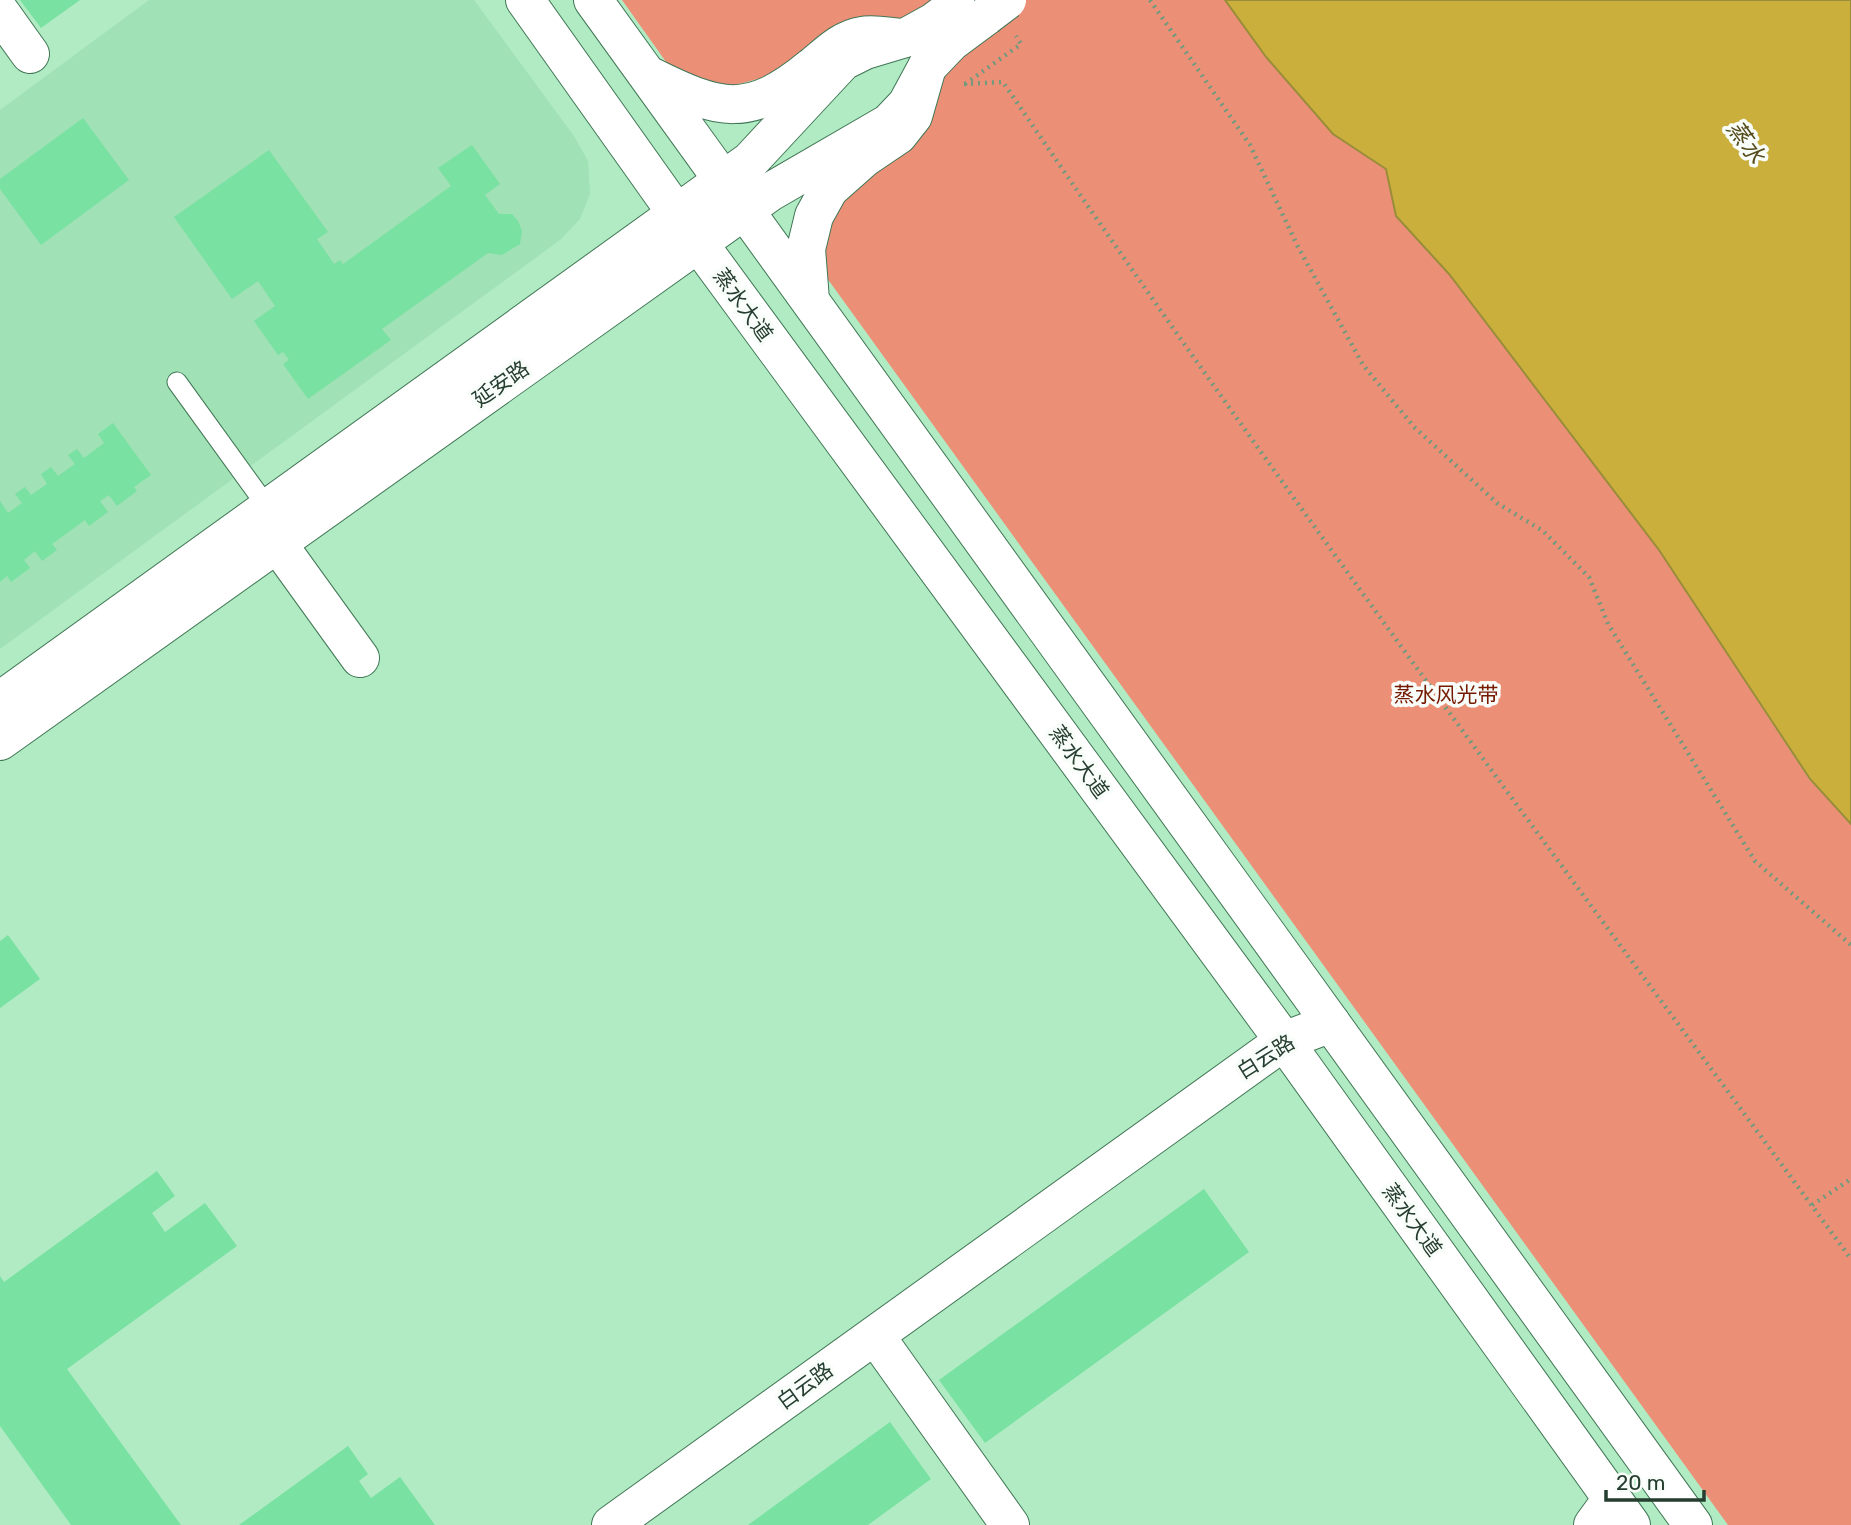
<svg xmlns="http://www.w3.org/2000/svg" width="1851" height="1525" font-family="Rubik,'Noto Sans SC',sans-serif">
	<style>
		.built { fill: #a0e1b6 }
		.green { fill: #ec8f77 }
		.water { fill: #caaf3d; stroke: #998d39; stroke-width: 2 }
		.building { fill: #79e1a1 }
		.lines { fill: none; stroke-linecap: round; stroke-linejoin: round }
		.service-casing { stroke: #407755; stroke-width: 21 }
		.minor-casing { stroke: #407755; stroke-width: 40 }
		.tertiary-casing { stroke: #407755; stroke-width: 40 }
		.secondary-casing { stroke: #407755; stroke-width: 40 }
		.primary-casing { stroke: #407755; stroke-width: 40 }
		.path { stroke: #709a7e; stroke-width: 4.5; stroke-dasharray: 2 5; stroke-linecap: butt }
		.service { stroke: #fff; stroke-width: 19 }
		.minor { stroke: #fff; stroke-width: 38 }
		.tertiary { stroke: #fff; stroke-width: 38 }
		.secondary { stroke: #fff; stroke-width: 38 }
		.primary { stroke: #fff; stroke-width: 38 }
		.secondary-bridge-casing { stroke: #407755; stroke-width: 40; stroke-linecap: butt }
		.secondary-bridge { stroke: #fff; stroke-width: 38 }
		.labels { text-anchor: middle; stroke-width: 7; stroke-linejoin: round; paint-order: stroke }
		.street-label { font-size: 21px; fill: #263e2f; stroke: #f8fdf9 }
		.park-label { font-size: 21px; fill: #751900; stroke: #f8fdf9 }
		.water-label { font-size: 23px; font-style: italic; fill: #564b1d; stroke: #f8fdf9 }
	</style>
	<rect width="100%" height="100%" fill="#b1ebc4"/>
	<path class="built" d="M149,0h325l100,136 14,25 2,33 -10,25 -20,21 -560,409v-539z"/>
	<path class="green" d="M622,0h603l41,57 67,77 53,35 10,47 53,58 210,276 150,229 42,45v701h-123l-922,-1276 121,-181 -21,-29 -215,58z"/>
	<path class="water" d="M1225,0h626v824l-41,-45 -151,-229 -210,-276 -53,-58 -10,-47 -53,-35 -67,-77z"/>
	<path class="building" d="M20,0h60l-39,28z
		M83,118l46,62 -88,65 -41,-56v-10z
		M472,145l28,39 -15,11 14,19h13l6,7 4,10 -2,13 -18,11 -14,-2 -106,76 9,11 -83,59 -25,-35 6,-4 -6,-8 -5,3 -24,-34 21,-15 -17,-25 -26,18 -58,-82 95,-67 59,82 -11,7 17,25 6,-4 3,4 108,-78 -13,-18z
		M113,423l38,52 -17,12 3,4 -20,15 -8,-11 -9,6 8,11 -19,14 -4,-6 -33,24 5,6 -15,11 -7,-10 -11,9 6,8 -19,14 -4,-6 -7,6v-81l8,12 14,-10 -7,-9 10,-7 6,8 16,-11 -6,-10 10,-7 7,9 17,-12 -7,-9 9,-6 7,9 20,-15 -6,-9z
		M8,935l32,44 -40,29v-67z
		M157,1171l18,25 -23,17 13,19 40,-29 32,43 -170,123 114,156h-110l-71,-99v-150l4,6z
		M1204,1189l45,63 -264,191 -46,-63z
		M890,1422l41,57 -63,46h-120z
		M348,1446l20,28 -9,7 12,17 29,-21 35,48h-196z"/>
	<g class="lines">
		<defs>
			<path id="service" d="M177,382l91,126"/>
			<path id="minor" d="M0,12l30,42
				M277,543l83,115
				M884,1348l126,177
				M1593,1525l19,-26"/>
			<path id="tertiary" d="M611,1525l673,-484 47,-18"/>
			<path id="secondary" d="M0,701l750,-540 93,-100 22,-11 40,-12 29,-16 29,-22
				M0,741l770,-549 119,-69 18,-19 20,-37 24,-25 35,-26"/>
			<path id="primary" d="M525,0l152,214 607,827 347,484
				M593,0l1100,1525
				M650,76c70,35 99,43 162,-9 15,-12 30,-28 50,-31 13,-3 30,2 43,2
				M810,300l-4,-51 8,-33 15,-27 35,-31 34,-23 15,-19 14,-49"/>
		</defs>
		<use href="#service" class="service-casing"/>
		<use href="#minor" class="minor-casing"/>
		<use href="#tertiary" class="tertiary-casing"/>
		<use href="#secondary" class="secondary-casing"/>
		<use href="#primary" class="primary-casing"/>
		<path class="path" d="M1150,0l100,145 47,100 66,120 52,63 82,75 46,28 46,46 19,47 147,237 96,84
			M964,84l39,-2c271,400 562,787 848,1177
			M965,84l56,-40 -5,-8
			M1812,1205l39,-26"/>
		<use href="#service" class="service"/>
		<use href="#minor" class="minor"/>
		<use href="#tertiary" class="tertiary"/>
		<use href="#secondary" class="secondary"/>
		<use href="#primary" class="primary"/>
		<defs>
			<path id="secondary-bridge" d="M986,16l21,-16"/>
		</defs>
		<use href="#secondary-bridge" class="secondary-bridge-casing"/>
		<use href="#secondary-bridge" class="secondary-bridge"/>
	</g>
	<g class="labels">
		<g class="street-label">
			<text transform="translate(743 305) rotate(54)" y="7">蒸水大道</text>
			<text transform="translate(501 384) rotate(-35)" y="7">延安路</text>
			<text transform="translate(1079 762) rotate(54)" y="7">蒸水大道</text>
			<text transform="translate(1266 1057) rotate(-32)" y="7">白云路</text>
			<text transform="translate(1412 1220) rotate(54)" y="7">蒸水大道</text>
			<text transform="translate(805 1386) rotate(-36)" y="7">白云路</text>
		</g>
		<g class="park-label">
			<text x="1446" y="702">蒸水风光带</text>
		</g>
		<g class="water-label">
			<text transform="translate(1746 142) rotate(54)" y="8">蒸水</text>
		</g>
	</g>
	<path d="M1606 1490v10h98v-10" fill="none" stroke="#263e2f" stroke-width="3.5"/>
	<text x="1616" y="1490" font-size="21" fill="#263e2f" stroke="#f8fdf9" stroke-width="5" paint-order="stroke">20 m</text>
</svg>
